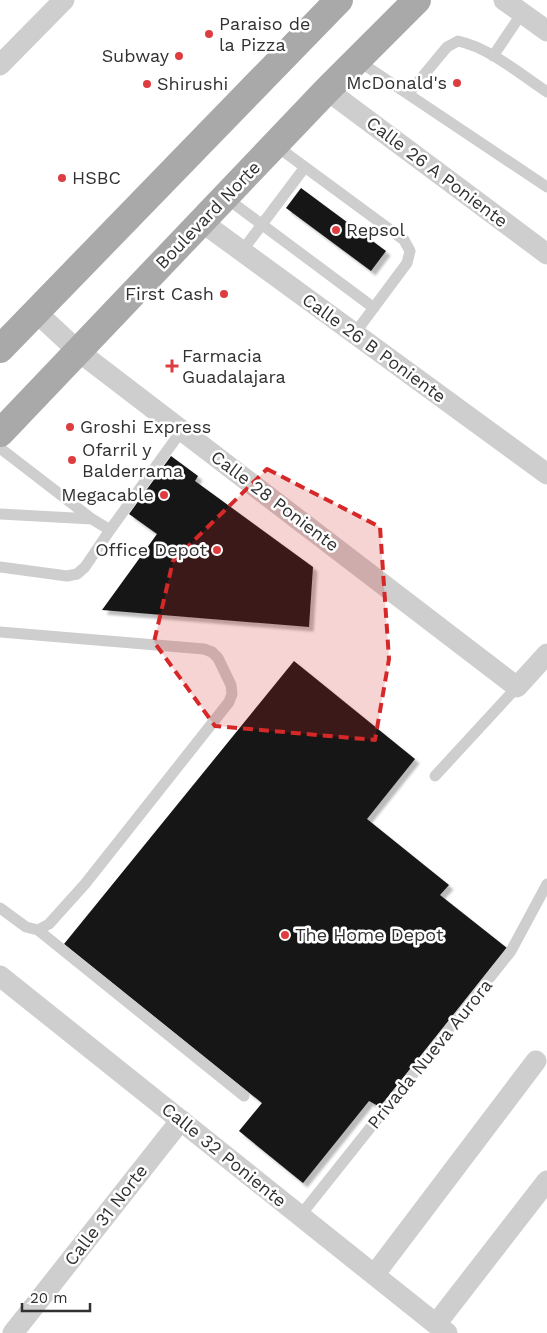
<svg xmlns="http://www.w3.org/2000/svg" width="547" height="1333" font-family="'Work Sans',sans-serif">
	<style>
		.building { fill: #181818; filter: url(#shadow) }
		.lines { fill: none; stroke-linecap: round; stroke-linejoin: round }
		.service { stroke: #cecece; stroke-width: 11 }
		.minor { stroke: #cecece; stroke-width: 21 }
		.primary { stroke: #a9a9a9; stroke-width: 28 }
		.marked { fill: #d62828; fill-opacity: 0.2; stroke: #d62828; stroke-width: 4; stroke-dasharray: 10 6; stroke-linejoin: round }
		.poi-dot { fill: #de3d3f; stroke: #fff; stroke-width: 2 }
		.labels { text-anchor: middle; stroke-width: 5; stroke-linejoin: round; paint-order: stroke }
		.poi-label { font-size: 18px; fill: #313131; stroke: #fff; text-anchor: start }
		.street-label { font-size: 18px; fill: #313131; stroke: #fff }
	</style>
	<defs>
		<filter id="shadow"><feDropShadow dx="4.5" dy="4.5" stdDeviation="1" flood-color="#0004"/></filter>
	</defs>
	<rect width="100%" height="100%" fill="#fff"/>
	<path class="building" d="M301,188l85,63 -15,20 -85,-63z
		M171,456l27,20 -3,5 118,86 -4,60 -207,-17 55,-76 -28,-20z
		M294,661l121,98 -48,60 82,66 -9,10 67,53 -127,159 -11,-6 -66,82 -64,-52 23,-28 -198,-159z"/>
	<g class="lines">
		<path class="service" d="M493,56l29,-43
			M357,60l190,127
			M408,94l39,-47 11,-6c32,7 62,33 89,51
			M275,145l129,95 6,11 -3,12 -52,70
			M225,197l149,111
			M242,251l63,-84
			M0,448l92,71 18,11
			M0,514l92,5
			M0,567l67,9 10,-2 8,-7 25,-37 72,-100
			M0,632l204,17 8,3 6,6 13,27 1,9 -3,8 -144,182 -36,40 -11,6 -12,-3 -26,-19
			M435,776l82,-89
			M38,930l206,166
			M300,1216l211,-265 36,-67"/>
		<path class="minor" d="M504,0l43,31
			M0,65l64,-65
			M327,90l220,164
			M202,222l345,252
			M36,312l42,39 439,336 30,-33
			M0,976l447,357
			M374,1275l162,-214
			M436,1324l111,-143
			M13,1333l168,-213"/>
		<path class="primary" d="M0,349l339,-349
			M0,433l327,-343 90,-90"/>
	</g>
	<path class="marked" d="M267,469l113,58 9,132 -14,81 -160,-14 -61,-84 19,-81z"/>
	<g class="poi-dot">
		<circle cx="209" cy="34" r="5"/>
		<circle cx="179" cy="56" r="5"/>
		<circle cx="457" cy="83" r="5"/>
		<circle cx="147" cy="84" r="5"/>
		<circle cx="62" cy="178" r="5"/>
		<circle cx="336" cy="230" r="5"/>
		<circle cx="224" cy="294" r="5"/>
		<path d="M169.5 358.5h5v5h5v5h-5v5h-5v-5h-5v-5h5z"/>
		<circle cx="70" cy="427" r="5"/>
		<circle cx="72" cy="460" r="5"/>
		<circle cx="164" cy="495" r="5"/>
		<circle cx="217" cy="550" r="5"/>
		<circle cx="285" cy="935" r="5"/>
	</g>
	<g class="labels">
		<g class="poi-label">
			<text x="219" y="30">Paraiso de<tspan x="219" dy="21">la Pizza</tspan></text>
			<text x="169" y="62" text-anchor="end">Subway</text>
			<text x="447" y="89" text-anchor="end">McDonald's</text>
			<text x="157" y="90">Shirushi</text>
			<text x="72" y="184">HSBC</text>
			<text x="346" y="236">Repsol</text>
			<text x="214" y="300" text-anchor="end">First Cash</text>
			<text x="182" y="362">Farmacia<tspan x="182" dy="21">Guadalajara</tspan></text>
			<text x="80" y="433">Groshi Express</text>
			<text x="82" y="456">Ofarril y<tspan x="82" dy="21">Balderrama</tspan></text>
			<text x="154" y="501" text-anchor="end">Megacable</text>
			<text x="207" y="556" text-anchor="end">Office Depot</text>
			<text x="295" y="941">The Home Depot</text>
		</g>
		<g class="street-label">
			<text transform="translate(437 172) rotate(37)" y="6">Calle 26 A Poniente</text>
			<text transform="translate(208 215) rotate(-46)" y="6">Boulevard Norte</text>
			<text transform="translate(374 348) rotate(36)" y="6">Calle 26 B Poniente</text>
			<text transform="translate(275 501) rotate(37)" y="6">Calle 28 Poniente</text>
			<text transform="translate(430 1054) rotate(-51)" y="6">Privada Nueva Aurora</text>
			<text transform="translate(224 1155) rotate(39)" y="6">Calle 32 Poniente</text>
			<text transform="translate(106 1215) rotate(-52)" y="6">Calle 31 Norte</text>
		</g>
	</g>
	<path d="M22 1303v8h68v-8" fill="none" stroke="#313131" stroke-width="2.5"/>
	<text x="30" y="1303" font-size="15" fill="#313131" stroke="#ffffff" stroke-width="4" paint-order="stroke">20 m</text>
</svg>
